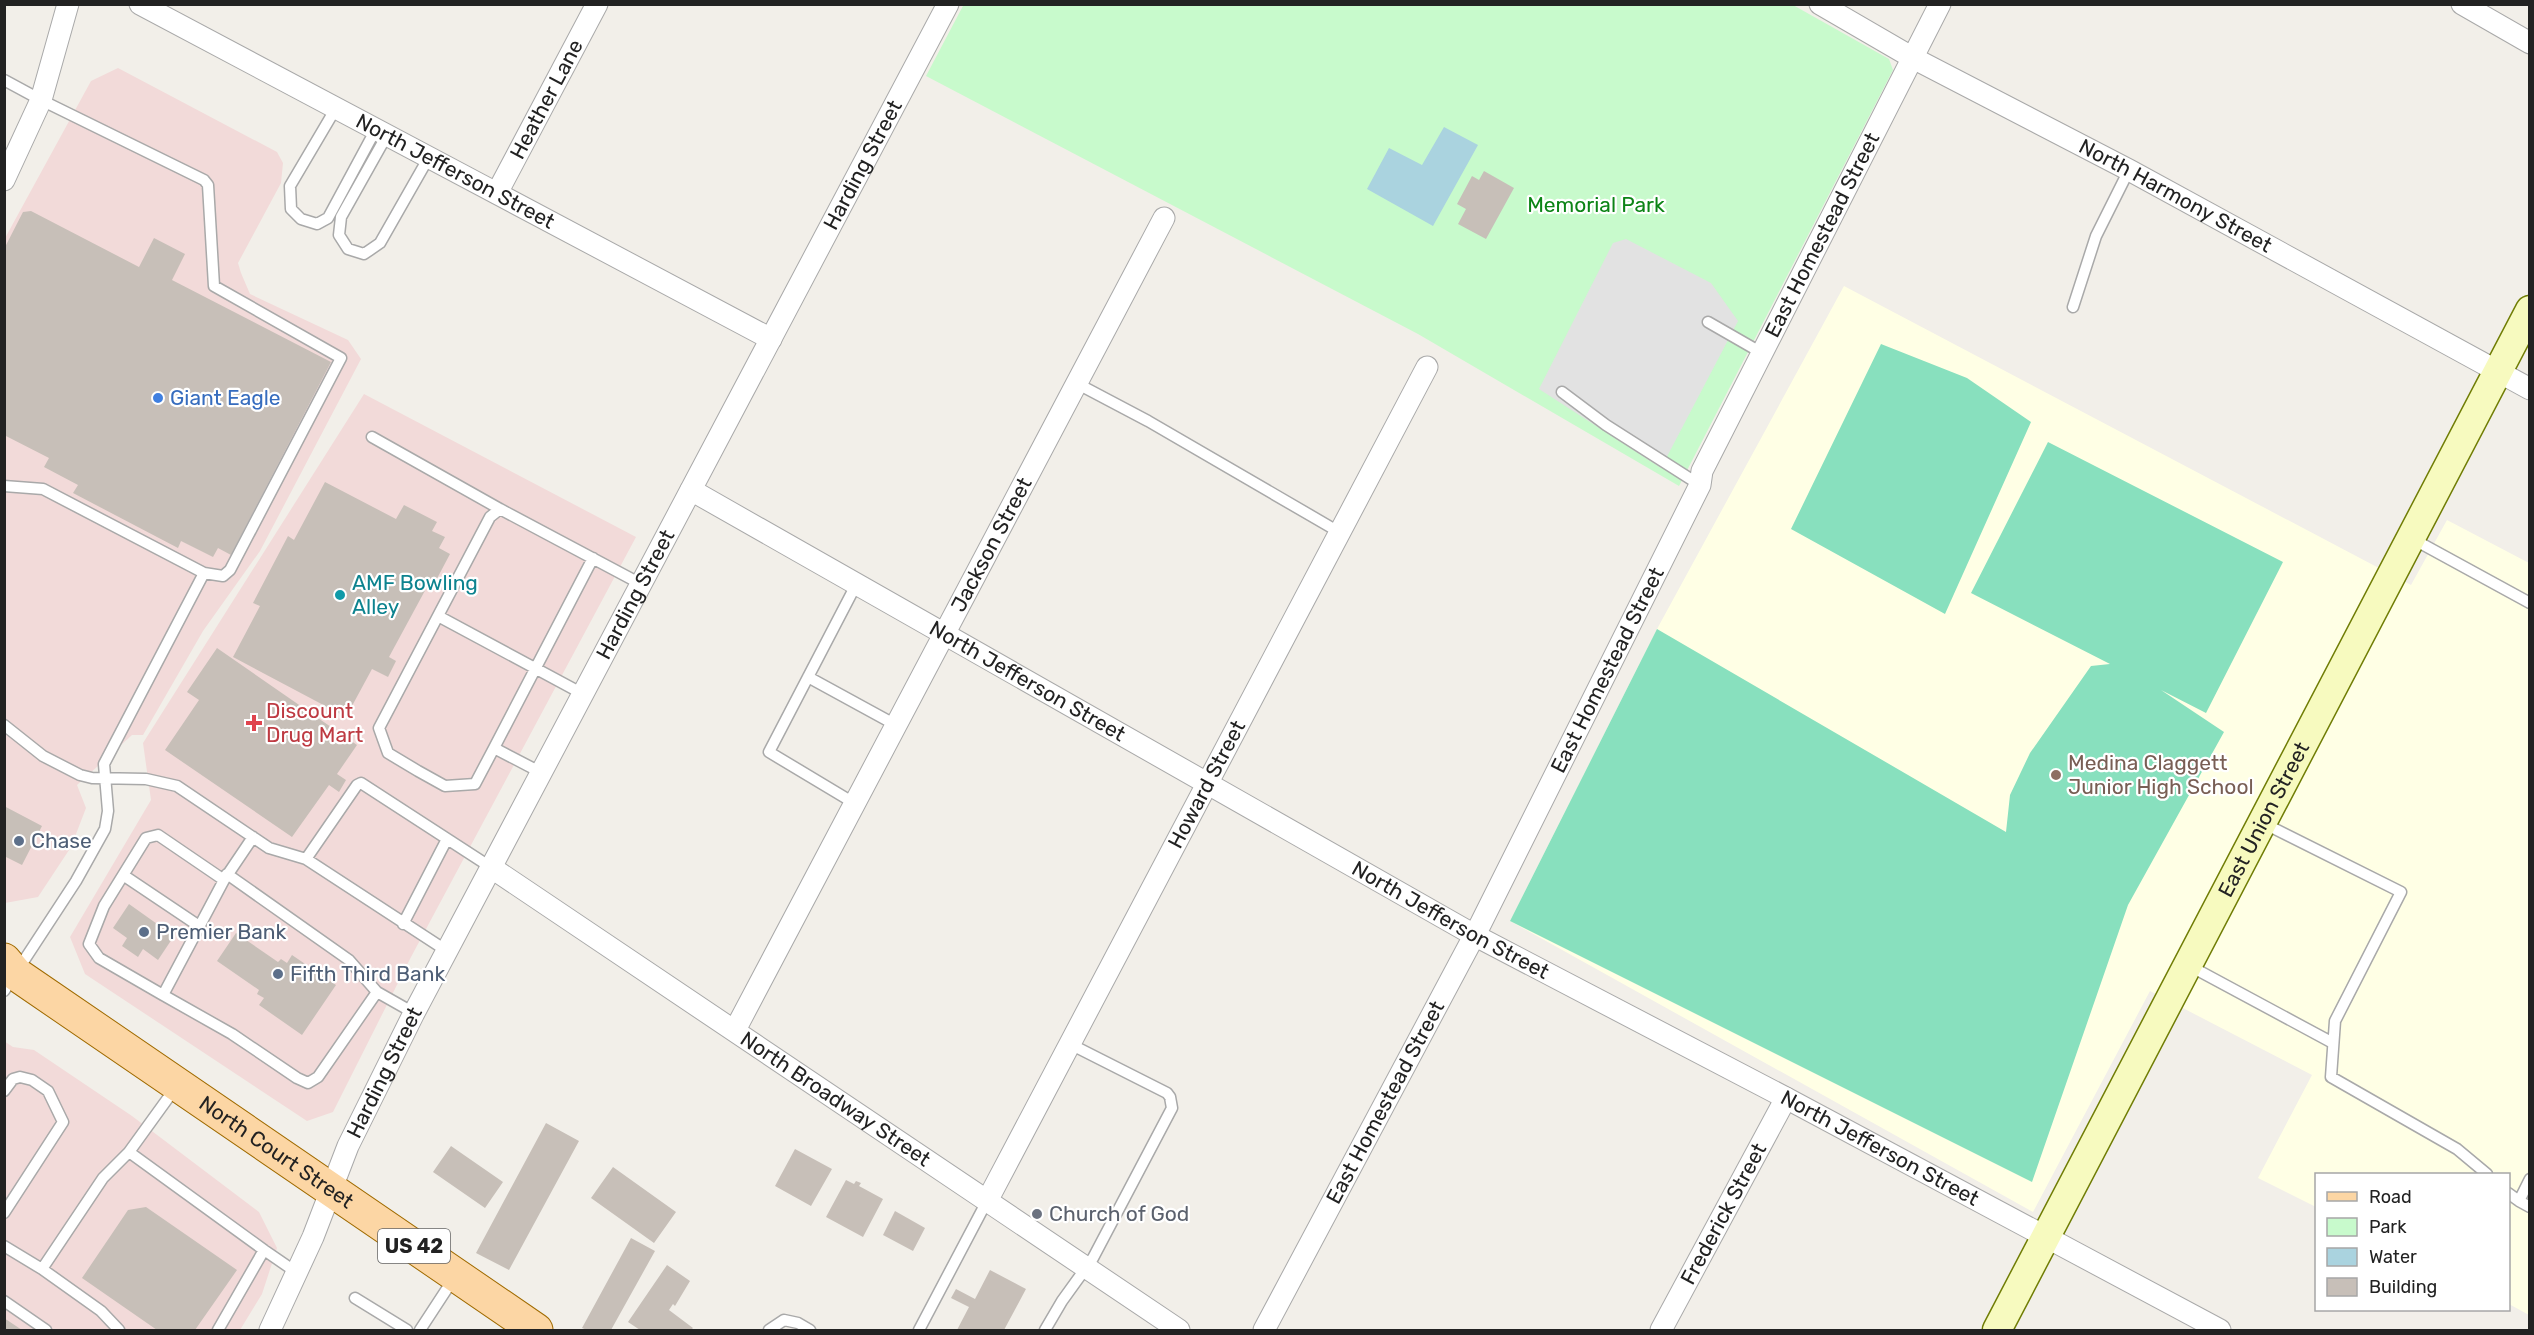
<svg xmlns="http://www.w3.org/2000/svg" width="2534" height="1335" font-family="Rubik,sans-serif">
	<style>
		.commercial { fill: #f2dad9 }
		.education { fill: #ffffe5 }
		.park { fill: #c8facc }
		.pitch { fill: #88e0be }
		.parking { fill: #e2e2e2 }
		.water { fill: #aad3df }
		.building { fill: #c7bfb8 }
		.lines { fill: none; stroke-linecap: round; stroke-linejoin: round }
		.lane-casing { stroke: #a9a9a9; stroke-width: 13 }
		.street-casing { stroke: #a9a9a9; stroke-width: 23 }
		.secondary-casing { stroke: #707d05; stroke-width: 31 }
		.primary-casing { stroke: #a06b00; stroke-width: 35 }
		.lane { stroke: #fff; stroke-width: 10 }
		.street { stroke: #fff; stroke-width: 21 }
		.secondary { stroke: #f7fabf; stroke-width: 28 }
		.primary { stroke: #fcd6a4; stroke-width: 33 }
		.shop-dot { fill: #3f7fe0; stroke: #fff; stroke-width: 2 }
		.culture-dot { fill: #0f9aa8; stroke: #fff; stroke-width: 2 }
		.health-dot { fill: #e0444e; stroke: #fff; stroke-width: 2 }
		.education-dot { fill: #8d6e63; stroke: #fff; stroke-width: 2 }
		.service-dot { fill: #5c6f8a; stroke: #fff; stroke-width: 2 }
		.worship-dot { fill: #6b7280; stroke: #fff; stroke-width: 2 }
		.labels { text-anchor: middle; stroke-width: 4.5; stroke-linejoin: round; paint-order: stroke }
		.shield { fill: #fff; stroke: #646464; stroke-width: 1.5 }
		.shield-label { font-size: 20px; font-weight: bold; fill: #222 }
		.street-label { font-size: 21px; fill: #222; stroke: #fff }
		.park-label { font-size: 21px; fill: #0c8416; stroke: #fff }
		.shop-label { font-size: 21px; fill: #366cbe; stroke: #fff; text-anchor: start }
		.culture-label { font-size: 21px; fill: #0d838f; stroke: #fff; text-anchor: start }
		.health-label { font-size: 21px; fill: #be3a42; stroke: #fff; text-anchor: start }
		.education-label { font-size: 21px; fill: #785e54; stroke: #fff; text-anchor: start }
		.service-label { font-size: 21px; fill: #4e5e75; stroke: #fff; text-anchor: start }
		.worship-label { font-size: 21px; fill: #5b616d; stroke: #fff; text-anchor: start }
	</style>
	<rect width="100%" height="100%" fill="#f2efe9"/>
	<path class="commercial" d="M118,68l159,84 6,11 -2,20 -43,80 3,10 9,21 98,46 13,19 -101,192 -57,80 -60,104h-11l-55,50 9,23 -15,39 -33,50 -33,6 -1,-663 87,-159z
		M364,394l272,143 -225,420 -78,155 -26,9 -222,-147 -15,-37 81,-137 -8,-57z
		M4,1041l9,6 21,3 98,66 127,96 18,36 -15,46 -22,36h-235z"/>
	<path class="education" d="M1844,286l567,299 36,-65 82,43v752l-20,-11 -1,-130h-192v33l-58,-29 54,-103 -162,-84 -117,221 -523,-291 147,-292z"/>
	<path class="park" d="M964,4l829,1 96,54 4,11 -214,416 -261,-152 -492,-258z"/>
	<path class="pitch" d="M1881,344l86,34 64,44 -86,192 -154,-85z
		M2048,442l235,120 -77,151 -45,-23 63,42 -96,173 -96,277 -522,-261 147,-292 349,203 4,-37 20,-42 61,-87 19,-2 -139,-71z"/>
	<path class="parking" d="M1626,239l85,44 27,38 -77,147 -122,-79 74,-146z"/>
	<path class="water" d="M1444,127l34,18 -45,81 -66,-37 22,-41 33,17z"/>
	<path class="building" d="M1484,171l30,17 -28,51 -28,-15 8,-15 -9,-5 15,-28 7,4z
		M31,211l108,56 15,-29 31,16 -13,26 159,82 -100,193 -13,-7 -5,9 -32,-16 -3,7 -105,-55 5,-8 -34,-18 5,-9 -45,-23v-186l19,-37z
		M325,482l71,37 8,-14 33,17 -5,9 13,6 -6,11 11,6 -18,34 -4,-3 -39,72 7,4 -8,16 -16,-8 -26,48 -113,-60 27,-51 -7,-3 35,-67 6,4z
		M217,648l140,97 -20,29 9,6 -7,12 -10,-7 -37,52 -127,-87 34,-50 -12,-8z
		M4,806l38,20 -20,39 -18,-9z
		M129,904l45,32 -16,24 -15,-11 -5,8 -16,-11 5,-8 -14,-10z
		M236,933l42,29 3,-3 6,4 5,-8 44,30 -34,50 -43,-30 5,-7 -7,-4 2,-4 -42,-29z
		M546,1123l33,18 -70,129 -33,-17z
		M451,1146l52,36 -18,26 -52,-36z
		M795,1149l37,20 -21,37 -36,-20z
		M613,1167l63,45 -22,31 -63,-45z
		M846,1180l8,4 2,-3 5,2 -2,3 24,13 -20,38 -37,-20z
		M146,1207l91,63 -42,60h-38l-75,-52 46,-68z
		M895,1211l30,17 -12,23 -30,-16z
		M631,1238l24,13 -44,79h-24l-5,-2z
		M667,1265l23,16 -15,25 -2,-2 -4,6 24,18 -2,2h-51l-12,-8z
		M990,1270l36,19 -22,41h-47l12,-23 -18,-9 5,-9 19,10z
		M4,1318l18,12h-18z"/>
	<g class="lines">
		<defs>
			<path id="lane" d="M4,80l37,20 163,80 4,5 6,101 127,72 -111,212 -7,6 -19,-3 -100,191 4,47 -3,18 -29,52 -72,110
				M336,108l-46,78 1,23 10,10 16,5 11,-6 48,-89
				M387,135l-46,82 -2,18 9,14 16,5 16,-11 49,-86
				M2073,307l23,-71 33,-66
				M1708,322l54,31
				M1076,383l72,38 191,111
				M1562,392l44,33 94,60
				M372,437l128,72
				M4,486l39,3 161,84
				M2411,538l119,65
				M438,616l145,78
				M808,677l86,47
				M4,725l39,31 37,19 12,3 54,1 31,7 92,62 37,11 141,92
				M494,748l99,-190
				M542,773l-48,-25 -19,36 -30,2 -27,-15 -30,-18 -9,-25 111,-211 10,-8 141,75
				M854,803l-85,-51 88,-169
				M2263,823l138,69 -66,129 -4,56 126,72 30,25
				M253,837l-29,43 -61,115 69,39 65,44 11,5 10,-6 59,-85 37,21
				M306,859l51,-74 4,-2 131,85
				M227,874l122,86 28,32
				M123,875l76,51
				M403,924l44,-85
				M2188,965l145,78
				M163,995l-64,-37 -10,-14 15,-38 42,-68 12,-3 66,45
				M4,1091l9,-12 7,-2 12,3 16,11 15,31 -59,91
				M129,1152l47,-65
				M2530,1179l-11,22 11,6
				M2508,1193l11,8
				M4,1246l38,23 61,-91 26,-26 135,98 -46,80
				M264,1250l32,22
				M42,1269l59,42 18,19
				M355,1298l52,32
				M4,1301l42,29
				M420,1330l34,-52
				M769,1330l15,-10 14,3 12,7
				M919,1330l68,-129
				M1045,1330l17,-29 31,-43 79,-150 -2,-11 -3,-4 -97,-49"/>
			<g id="street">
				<path id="s1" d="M140,4l631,335"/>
				<path id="s2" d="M1820,4l93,54 216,112 401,219"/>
				<path d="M2462,4l68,39"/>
				<path d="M4,180l37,-80 27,-96"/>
				<path id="s3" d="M497,193l100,-189"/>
				<path id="s4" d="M691,490l783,445 312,163 434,232"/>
				<path id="s5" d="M492,868l687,462"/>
				<path id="s6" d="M735,1030l429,-812"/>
				<path id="s7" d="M987,1201l440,-834"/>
				<path id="s8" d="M270,1330l43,-93 35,-91 66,-133 534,-1009"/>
				<path id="s9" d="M1264,1330l217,-407 219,-438 2,-14 238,-467"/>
				<path id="s10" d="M1661,1330l125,-232"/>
			</g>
			<g id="secondary">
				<path id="s11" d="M1997,1330l533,-1020"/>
			</g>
			<g id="primary">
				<path id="s12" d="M4,960l12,14 520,356"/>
			</g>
		</defs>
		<use href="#lane" class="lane-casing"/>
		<use href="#street" class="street-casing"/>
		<use href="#secondary" class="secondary-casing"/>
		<use href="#primary" class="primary-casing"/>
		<use href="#lane" class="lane"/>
		<use href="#street" class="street"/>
		<use href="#secondary" class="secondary"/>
		<use href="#primary" class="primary"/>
	</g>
	<circle class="shop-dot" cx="158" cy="398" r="6"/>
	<circle class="culture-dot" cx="340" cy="595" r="6"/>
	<path class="health-dot" d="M251 714h6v6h6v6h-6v6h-6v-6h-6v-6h6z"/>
	<circle class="education-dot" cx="2056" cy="775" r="6"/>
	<g class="service-dot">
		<circle cx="19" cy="841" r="6"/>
		<circle cx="144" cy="932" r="6"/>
		<circle cx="278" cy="974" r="6"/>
	</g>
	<circle class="worship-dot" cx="1037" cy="1214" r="6"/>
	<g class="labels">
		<rect class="shield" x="378" y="1229" width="72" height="34" rx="4.5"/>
		<g class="shield-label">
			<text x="414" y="1253">US 42</text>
		</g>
		<g class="street-label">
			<text dy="7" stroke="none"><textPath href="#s3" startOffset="106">Heather Lane</textPath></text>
			<text dy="7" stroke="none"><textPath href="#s8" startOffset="1308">Harding Street</textPath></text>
			<text dy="7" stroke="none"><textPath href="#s1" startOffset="357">North Jefferson Street</textPath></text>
			<text dy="7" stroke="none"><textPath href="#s2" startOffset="404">North Harmony Street</textPath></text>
			<text dy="7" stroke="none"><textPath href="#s9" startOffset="1230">East Homestead Street</textPath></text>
			<text dy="7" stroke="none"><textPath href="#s6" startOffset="549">Jackson Street</textPath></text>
			<text dy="7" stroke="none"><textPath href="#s8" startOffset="822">Harding Street</textPath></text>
			<text dy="7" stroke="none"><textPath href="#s9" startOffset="744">East Homestead Street</textPath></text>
			<text dy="7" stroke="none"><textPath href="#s4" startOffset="387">North Jefferson Street</textPath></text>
			<text dy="7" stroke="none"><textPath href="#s7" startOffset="471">Howard Street</textPath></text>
			<text dy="7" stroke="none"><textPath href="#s11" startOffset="576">East Union Street</textPath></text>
			<text dy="7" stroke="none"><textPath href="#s4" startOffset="873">North Jefferson Street</textPath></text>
			<text dy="7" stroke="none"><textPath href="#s8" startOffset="282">Harding Street</textPath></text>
			<text dy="7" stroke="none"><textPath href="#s5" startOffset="414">North Broadway Street</textPath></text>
			<text dy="7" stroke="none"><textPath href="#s9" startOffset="258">East Homestead Street</textPath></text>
			<text dy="7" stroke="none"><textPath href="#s4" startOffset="1359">North Jefferson Street</textPath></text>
			<text dy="7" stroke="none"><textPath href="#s12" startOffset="334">North Court Street</textPath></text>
			<text dy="7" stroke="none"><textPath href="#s10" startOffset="132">Frederick Street</textPath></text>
		</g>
		<g class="park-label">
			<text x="1596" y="212">Memorial Park</text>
		</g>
		<g class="shop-label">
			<text x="170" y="405">Giant Eagle</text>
		</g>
		<g class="culture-label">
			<text x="352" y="590">AMF Bowling<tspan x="352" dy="24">Alley</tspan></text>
		</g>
		<g class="health-label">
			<text x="266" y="718">Discount<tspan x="266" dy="24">Drug Mart</tspan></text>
		</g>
		<g class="education-label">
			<text x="2068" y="770">Medina Claggett<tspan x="2068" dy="24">Junior High School</tspan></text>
		</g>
		<g class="service-label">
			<text x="31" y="848">Chase</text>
			<text x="156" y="939">Premier Bank</text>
			<text x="290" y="981">Fifth Third Bank</text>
		</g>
		<g class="worship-label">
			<text x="1049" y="1221">Church of God</text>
		</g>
	</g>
	<rect width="2534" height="1335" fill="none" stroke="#222222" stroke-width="12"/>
	<rect x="2315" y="1173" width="195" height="138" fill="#ffffff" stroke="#a7a7a7" stroke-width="1.5"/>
	<rect x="2327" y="1192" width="30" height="9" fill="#fcd6a4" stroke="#a7a7a7" stroke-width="1.5"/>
	<text x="2369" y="1203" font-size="18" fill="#222222">Road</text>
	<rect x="2327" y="1218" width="30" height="18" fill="#c8facc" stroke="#a7a7a7" stroke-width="1.5"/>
	<text x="2369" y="1233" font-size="18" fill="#222222">Park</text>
	<rect x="2327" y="1248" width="30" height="18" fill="#aad3df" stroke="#a7a7a7" stroke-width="1.5"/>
	<text x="2369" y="1263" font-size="18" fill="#222222">Water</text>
	<rect x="2327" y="1278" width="30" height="18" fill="#c7bfb8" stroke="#a7a7a7" stroke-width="1.5"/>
	<text x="2369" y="1293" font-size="18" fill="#222222">Building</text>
</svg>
